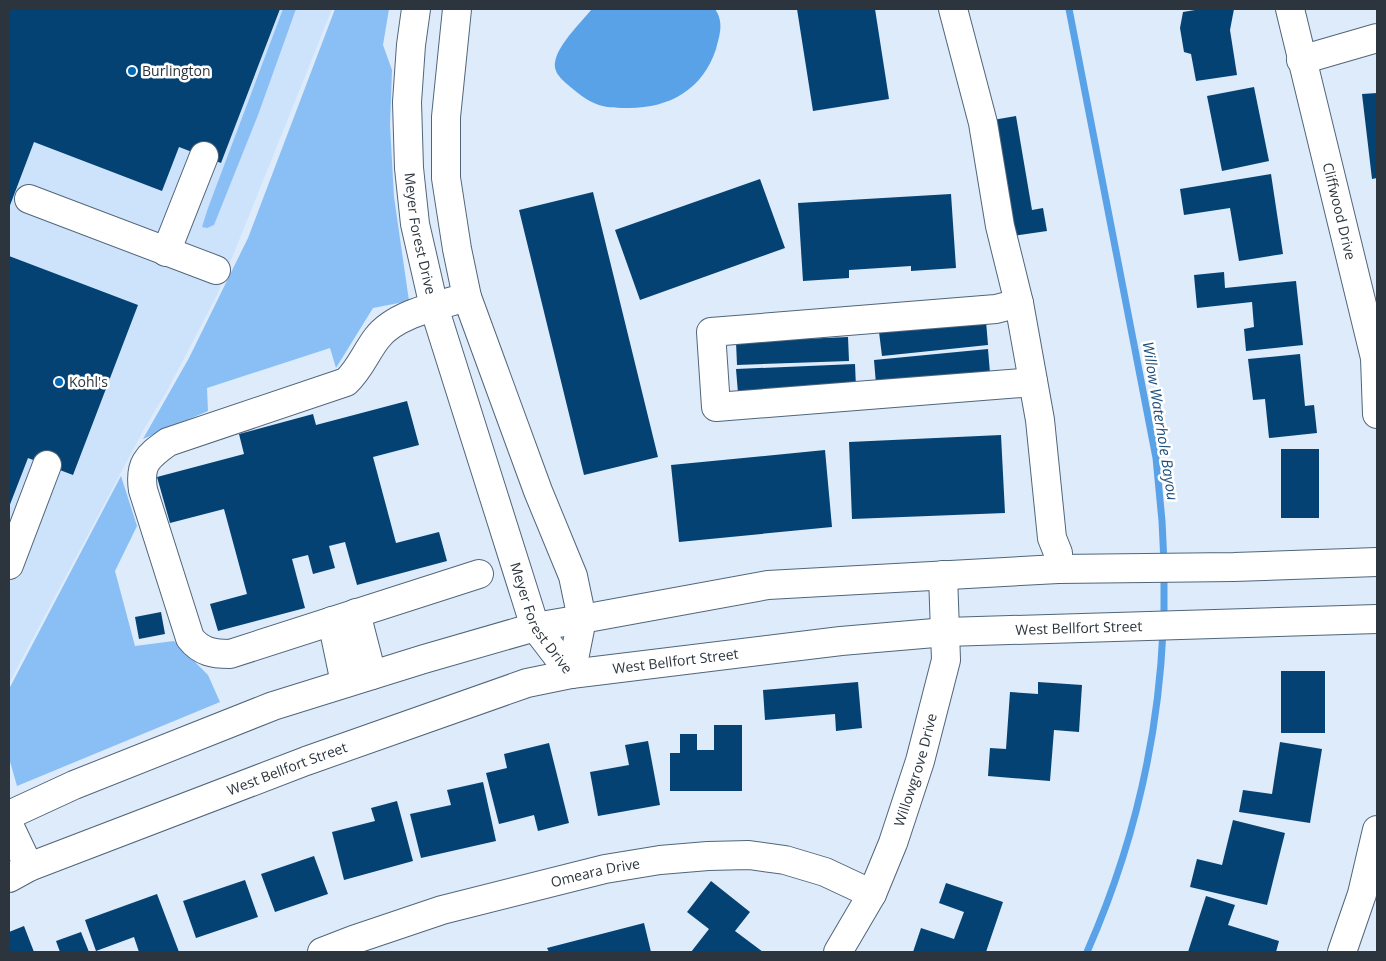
<svg xmlns="http://www.w3.org/2000/svg" width="1386" height="961" font-family="'Open Sans',sans-serif">
	<style>
		.built { fill: #cce3fb }
		.green { fill: #8abff5 }
		.water { fill: #5aa2e8 }
		.lines { fill: none; stroke-linecap: round; stroke-linejoin: round }
		.stream { stroke: #5aa2e8; stroke-width: 7 }
		.building { fill: #044274 }
		.minor-casing { stroke: #51657a; stroke-width: 30 }
		.major-casing { stroke: #51657a; stroke-width: 30 }
		.minor { stroke: #fff; stroke-width: 28 }
		.major { stroke: #fff; stroke-width: 28 }
		.poi-dot { fill: #0269b5; stroke: #fff; stroke-width: 2 }
		.labels { text-anchor: middle; stroke-width: 5; stroke-linejoin: round; paint-order: stroke }
		.poi-label { font-size: 14px; fill: #2c353e; stroke: #fff; text-anchor: start }
		.street-label { font-size: 14px; fill: #2c353e; stroke: #fff }
		.water-label { font-size: 15px; font-style: italic; fill: #1c4e7d; stroke: #fff }
	</style>
	<rect width="100%" height="100%" fill="#ddebfa"/>
	<path class="built" d="M9,9h323l-115,286 -50,96 -23,38 -135,254z"/>
	<path class="green" d="M283,9h13l-38,106 -44,110 -7,3 -5,-1 6,-19z
		M335,9h54l-6,36 9,25 -2,55 4,72 15,104 -36,7 -37,60 -6,-20 -123,40 1,23 -65,28 46,-81 59,-120z
		M121,476l16,50 -22,45 20,75 39,-5 34,34 12,27 -203,84 -8,-28v-69z"/>
	<path class="water" d="M592,9h123c9,13 5,25 1,40 -13,40 -46,59 -87,59 -10,0 -21,0 -30,-3 -12,-4 -23,-13 -32,-21 -8,-7 -15,-14 -11,-26 5,-16 25,-36 36,-49z"/>
	<g class="lines">
		<path class="stream" d="M1069,9l87,449 6,63 2,42
			M1164,620v-46
			M1087,952c45,-102 71,-210 76,-321"/>
	</g>
	<path class="building" d="M9,9h271l-59,154 -42,-16 -17,44 -128,-49 -25,66z
		M797,9h78l14,90 -76,12z
		M1201,9h33l-4,21 7,45 -41,6 -5,-27 -7,-2 -4,-24 3,-16z
		M1254,87l15,74 -47,10 -15,-75z
		M1377,93v85l-5,1 -10,-85z
		M1016,116l16,94 11,-2 4,23 -35,5 -19,-116z
		M1271,174l12,80 -44,7 -9,-53 -46,7 -4,-26z
		M760,179l25,69 -145,52 -25,-70z
		M593,192l65,265 -74,18 -65,-265z
		M951,194l5,74 -45,3v-5l-62,4v8l-46,3 -5,-78z
		M9,256l129,49 -65,170 -45,-17 -19,49z
		M1224,272l1,16 71,-7 7,64 -57,6 -2,-22 10,-2 -2,-25 -55,6 -3,-33z
		M986,321l2,24 -106,11 -3,-24z
		M848,337l1,24 -112,4 -1,-23z
		M988,349l2,24 -114,11 -2,-24z
		M1300,354l5,52 9,-1 3,28 -48,5 -4,-39 -12,1 -5,-41z
		M855,364l1,24 -118,5 -2,-24z
		M407,401l12,44 -46,12 23,86 43,-11 8,29 -90,24 -12,-43 -16,4 6,22 -22,6 -5,-19 -16,4 13,49 -87,23 -8,-27 37,-10 -23,-85 -54,14 -13,-46 87,-23 -5,-20 74,-20 3,11z
		M1001,435l4,78 -153,6 -3,-77z
		M1281,449h38v69h-38z
		M825,450l7,77 -153,15 -8,-77z
		M161,612l4,22 -26,5 -4,-22z
		M1281,671h44v62h-44z
		M858,682l4,46 -26,3 -1,-17 -70,6 -2,-30z
		M1038,682l44,3 -3,47 -25,-2 -4,51 -62,-5 2,-28 16,1 4,-57 28,2z
		M714,725h28v66h-72v-38h10v-19h17v16h17z
		M648,741l12,64 -62,11 -8,-44 39,-7 -4,-20z
		M1280,742l42,7 -12,74 -71,-11 4,-22 29,4z
		M549,743l20,80 -31,8 -4,-16 -35,9 -13,-51 21,-5 -3,-14z
		M483,782l13,59 -75,17 -11,-44 41,-9 -4,-15z
		M397,801l16,60 -69,19 -12,-48 43,-11 -4,-13z
		M1233,820l52,13 -18,72 -77,-18 7,-28 25,6z
		M314,856l14,38 -53,18 -14,-38z
		M245,880l13,37 -62,21 -13,-37z
		M711,881l39,31 -15,19 28,21h-72l18,-23 -22,-17z
		M946,883l57,19 -17,50h-73l8,-24 33,11 10,-27 -25,-9z
		M157,894l22,58h-40l-5,-15 -38,14 -11,-31z
		M1206,896l29,9 -7,20 51,16 -3,11h-88z
		M644,923l7,29h-102l-2,-4z
		M24,926l10,26h-25v-20z
		M81,932l8,20h-29l-4,-11z"/>
	<g class="lines">
		<defs>
			<g id="minor">
				<path id="s1" d="M416,9l-5,36 -4,57 2,66 6,56 19,83 101,320 36,47"/>
				<path d="M457,9l-11,108v61l11,71 10,48 71,194 35,85 9,43 -11,55"/>
				<path d="M953,9l30,114 17,103 19,77 21,117 12,118 6,15v16"/>
				<path id="s2" d="M1290,9l85,349 2,56"/>
				<path d="M1301,60l76,-22"/>
				<path d="M29,199l187,71"/>
				<path d="M166,252l38,-96"/>
				<path d="M467,297c-27,8 -72,17 -90,41 -11,14 -17,31 -31,44l-178,60c-21,15 -29,22 -25,48l47,148c11,14 23,16 40,16l249,-80"/>
				<path d="M1019,303l-23,6 -285,23 5,75 317,-25"/>
				<path d="M9,565l38,-100"/>
				<path d="M356,613l16,62"/>
				<path d="M332,621l13,62"/>
				<path id="s3" d="M322,952l31,-12 89,-30 163,-41 55,-9 48,-4 41,-1 36,5 40,12 47,22"/>
				<path id="s4" d="M838,952l34,-58 21,-51 27,-82 26,-101 -3,-85"/>
				<path d="M1342,952l20,-58 15,-64"/>
			</g>
			<g id="major">
				<path d="M9,815l65,-30 199,-79 151,-47 111,-32 47,-8 186,-34 290,-16 176,-2 143,-5"/>
				<path d="M9,825l20,42"/>
				<path id="s5" d="M9,878l20,-11 277,-106 221,-78 44,-9 270,-33 105,-9 431,-13"/>
			</g>
		</defs>
		<use href="#minor" class="minor-casing"/>
		<use href="#major" class="major-casing"/>
		<use href="#minor" class="minor"/>
		<use href="#major" class="major"/>
	</g>
	<g class="poi-dot">
		<circle cx="132" cy="71" r="5"/>
		<circle cx="59" cy="382" r="5"/>
	</g>
	<g class="labels">
		<g class="poi-label">
			<text x="142" y="76">Burlington</text>
			<text x="69" y="387">Kohl's</text>
		</g>
		<g class="street-label">
			<text dy="5" stroke="none"><textPath href="#s2" startOffset="208">Cliffwood Drive</textPath></text>
			<text dy="5" stroke="none"><textPath href="#s1" startOffset="226">Meyer Forest Drive</textPath></text>
			<text dy="5" stroke="none"><textPath href="#s1" startOffset="631">Meyer Forest Drive</textPath></text>
			<text dy="5" stroke="none"><textPath href="#s5" startOffset="1109">West Bellfort Street</textPath></text>
			<text dy="5" stroke="none"><textPath href="#s5" startOffset="704">West Bellfort Street</textPath></text>
			<text dy="5" stroke="none"><textPath href="#s5" startOffset="299">West Bellfort Street</textPath></text>
			<text dy="5" stroke="none"><textPath href="#s4" startOffset="199">Willowgrove Drive</textPath></text>
			<text dy="5" stroke="none"><textPath href="#s3" startOffset="285">Omeara Drive</textPath></text>
		</g>
		<g class="water-label">
			<text transform="translate(1160 421) rotate(81)" y="5">Willow Waterhole Bayou</text>
		</g>
	</g>
	<rect width="1386" height="961" fill="none" stroke="#2c353e" stroke-width="20"/>
</svg>
